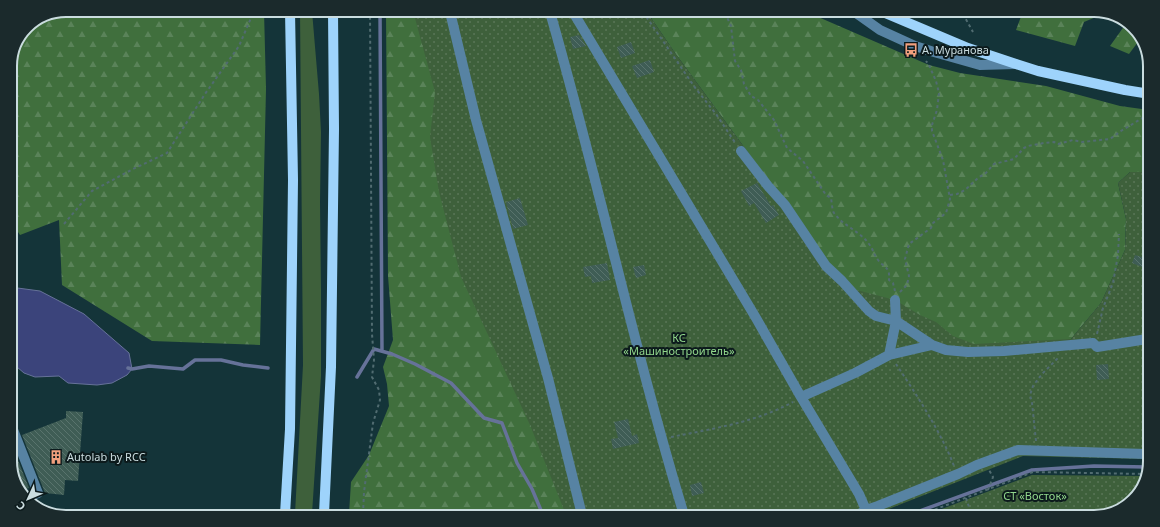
<svg xmlns="http://www.w3.org/2000/svg" width="1160" height="527" font-family="'Noto Sans',sans-serif">
	<style>
		.green { fill: #3e603b }
		.forest { fill: url(#forest-firs) }
		.garden { fill: url(#garden-dots) }
		.water { fill: #3b447b; stroke: #667299 }
		.lines { fill: none; stroke-linecap: round; stroke-linejoin: round }
		.stream { stroke: #667299; stroke-width: 3.5 }
		.building { fill: url(#building-back-hatch) }
		.path { stroke: #516c71; stroke-width: 2; stroke-dasharray: 3 3; stroke-linecap: butt }
		.minor { stroke: #5783a3; stroke-width: 10 }
		.major { stroke: #9ed3fb; stroke-width: 10 }
		.labels { text-anchor: middle; stroke-width: 4; stroke-linejoin: round; paint-order: stroke }
		.poi-label { font-size: 11px; fill: #cadcdf; stroke: #0c1a1c; text-anchor: start }
		.park-label { font-size: 11px; fill: #91d68b; stroke: #0c1a1c }
		.rim { fill: none; stroke: #cadcdf; stroke-width: 2 }
	</style>
	<defs>
		<pattern id="forest-firs" width="22" height="20" patternUnits="userSpaceOnUse"><rect width="22" height="20" fill="#406f3d"/><path d="M5 1l3.5 6h-7zM16 11l3.5 6h-7z" fill="#5a8359"/></pattern>
		<pattern id="garden-dots" width="8" height="8" patternUnits="userSpaceOnUse"><rect width="8" height="8" fill="#3e603b"/><path d="M2 2h.1M6 6h.1" fill="none" stroke="#597657" stroke-width="1.8" stroke-linecap="round"/></pattern>
		<pattern id="building-back-hatch" width="6" height="6" patternUnits="userSpaceOnUse"><rect width="6" height="6" fill="#3f5d55"/><path d="M-1 5l2 2M0 0l6 6M5-1l2 2" fill="none" stroke="#59746d"/></pattern>
	</defs>
	<rect width="100%" height="100%" fill="#143439"/>
	<path class="green" d="M300,11h12l7,83 2,38 -1,70 1,87v87l-9,138h-17l8,-149z"/>
	<path class="forest" d="M66,10l198,1 2,78 -6,256 -108,-4 -90,-56 -3,-65 -39,15 -10,-15v-157l17,-37z
		M386,11l64,1 129,503 -230,-1 2,-32 18,-27 20,-49 -2,-22 -4,-17 10,-27 -5,-64z
		M647,12l162,1 120,52 31,8 86,13 74,20 29,4v62h-19l-12,11 8,36 -1,31 -24,53 -30,36 -137,40 -104,-115 -155,-211z
		M1022,14h81l-19,8 -9,24 -59,-16z
		M1115,14l25,21 1,3 -12,16 -19,-8 15,-21z"/>
	<path class="garden" d="M413,11l234,1 28,41 155,211 23,25 42,11 25,15 16,7 17,14 21,8 97,-5 30,-36 24,-53 1,-31 -8,-36 12,-11h19l-3,287 -123,-3 -152,60 -305,-1 -36,-90 -69,-148 -22,-85 -9,-55 5,-45z
		M1032,475l114,1v6l-21,26 -31,9 -171,-1z"/>
	<path class="water" d="M10,287l30,4 44,23 45,39 3,16 -5,6 -15,8 -15,2 -29,-2 -9,-7 -24,1 -11,-4 -14,-12z"/>
	<g class="lines">
		<path class="stream" d="M380,11l2,340
			M128,368l4,1 17,-3 34,3 12,-9h26l22,5 25,3
			M357,377l17,-28 18,5 23,10 36,19 33,35 18,5 15,40 15,26 11,26
			M906,516l126,-46 62,-4 52,1"/>
	</g>
	<path class="building" d="M579,35l7,11 -13,3 -3,-12z
		M631,42l4,11 -14,5 -4,-11z
		M650,60l4,12 -17,6 -5,-12z
		M757,183l14,23 2,-1 6,10 -13,8 -12,-20 -5,3 -8,-15z
		M520,198l8,27 -15,4 -7,-27z
		M1135,255l10,3 -3,9 -10,-4z
		M607,263l3,17 -18,3 -1,-7 -6,1 -2,-10z
		M644,265l2,10 -10,3 -3,-11z
		M1108,364l1,15 -12,1 -1,-15z
		M66,411l17,1 -5,69 -13,-1 -1,15 -19,-2 -23,-58 44,-17z
		M628,419l4,17 5,-2 2,9 -26,6 -2,-10 7,-1 -4,-16z
		M10,440l19,48 -9,3 -10,-26z
		M701,482l3,11 -12,3 -2,-11z"/>
	<g class="lines">
		<path class="path" d="M643,12l53,77 20,25 20,30
			M725,13l6,13 4,35 6,9 3,14 7,12 7,4 16,20 13,28 16,13 23,34 5,3c1,5 1,12 3,15 9,13 26,18 35,31 4,5 5,11 9,16 7,9 12,6 11,20l4,3 2,8
			M963,14l10,18
			M950,195l7,-1 8,-4 14,-13 6,-3 9,-10 20,-5 10,-11 4,-2 16,-3 10,-1 4,2 15,-4 9,2 28,-3 11,-8 28,-17
			M64,224l28,-33 41,-22 34,-16 38,-59 34,-48 15,-35
			M900,292l7,-7 2,-9 -4,-17 4,-15 22,-16 2,-5 13,-10 4,-14 -7,-39 -11,-29v-6l5,-15 2,-17 -3,-12 -7,-16 -3,-4
			M1097,334l6,-26 10,-25 5,-28 1,-21
			M896,364c20,30 45,68 58,102
			M671,437c41,-8 85,-15 122,-35
			M1036,441l-4,-38 -2,-8 3,-9 9,-12 17,-17
			M988,490l5,-13 -4,-7
			M966,498l6,18
			M363,514l1,-22 9,-69 7,-23 -1,-10 -7,-13 2,-17 -2,-26 -2,-323
			M918,516l115,-44 113,2"/>
		<path class="minor" d="M450,12l26,108 72,258 34,137
			M550,12c48,167 84,337 134,503
			M573,12l183,306 45,79 54,-24 34,-18 43,-10 14,5 22,2 36,-1 89,-8 4,4 50,-8
			M856,13l24,17 35,16 19,6 46,13 35,-1
			M741,151l27,35 17,19 41,61 16,15 27,30 7,5 20,5 36,24
			M889,355l7,-34 -1,-21
			M801,397l58,97 7,16 -10,6
			M10,422l28,71 -13,5
			M866,510l12,-4 80,-32 19,-9 41,-15 128,4"/>
		<path class="major" d="M885,13l83,35 48,16 22,7 87,19 25,4
			M285,514l5,-85 3,-249 -3,-169
			M324,514l7,-147 3,-238 -1,-118"/>
	</g>
	<defs>
		<symbol id="bus-bare" viewBox="-9 -9 18 18"><path d="M-5-6H5V4H4V6H2V4H-2V6H-4V4H-5ZM-3.5-4V0h7V-4ZM-3.5 1.2v1.5H-2V1.2ZM2 1.2v1.5H3.5V1.2Z" fill="#f2a07e" stroke="#0c1a1c" stroke-width="2.5" paint-order="stroke"/></symbol>
		<symbol id="building-bare" viewBox="-9 -9 18 18"><path d="M-4-6H4V6H1V3H-1V6H-4ZM-2.5-4.3h1.7v1.8h-1.7ZM.8-4.3h1.7v1.8H.8ZM-2.5-1h1.7V.8h-1.7ZM.8-1h1.7V.8H.8Z" fill="#f2a07e" stroke="#0c1a1c" stroke-width="2.5" paint-order="stroke"/></symbol>
	</defs>
	<g fill-rule="evenodd">
		<use href="#bus-bare" x="901" y="40" width="20" height="20"/>
		<use href="#building-bare" x="46" y="447" width="20" height="20"/>
	</g>
	<g class="labels">
		<g class="poi-label">
			<text x="922" y="54">А. Муранова</text>
			<text x="67" y="461">Autolab by RCC</text>
		</g>
		<g class="park-label">
			<text x="679" y="342">КС<tspan x="679" dy="13">«Машиностроитель»</tspan></text>
			<text x="1035" y="500">СТ «Восток»</text>
		</g>
	</g>
	<path d="M0 0H1160V527H0ZM66 17H1094A49 49 0 0 1 1143 66V461A49 49 0 0 1 1094 510H66A49 49 0 0 1 17 461V66A49 49 0 0 1 66 17Z" fill="#1b2a2c" fill-rule="evenodd"/>
	<path class="rim" d="M66 17H1094A49 49 0 0 1 1143 66V461A49 49 0 0 1 1094 510H66A49 49 0 0 1 17 461V66A49 49 0 0 1 66 17Z"/>
	<g transform="translate(28 499) rotate(226)" stroke="#0c1a1c" stroke-width="3" paint-order="stroke">
	<path d="M0-3L7 15L0 10L-7 15Z" fill="#cadcdf"/>
	<text y="-6" font-size="11" font-weight="bold" text-anchor="middle" fill="#cadcdf">С</text>
	</g>
</svg>
